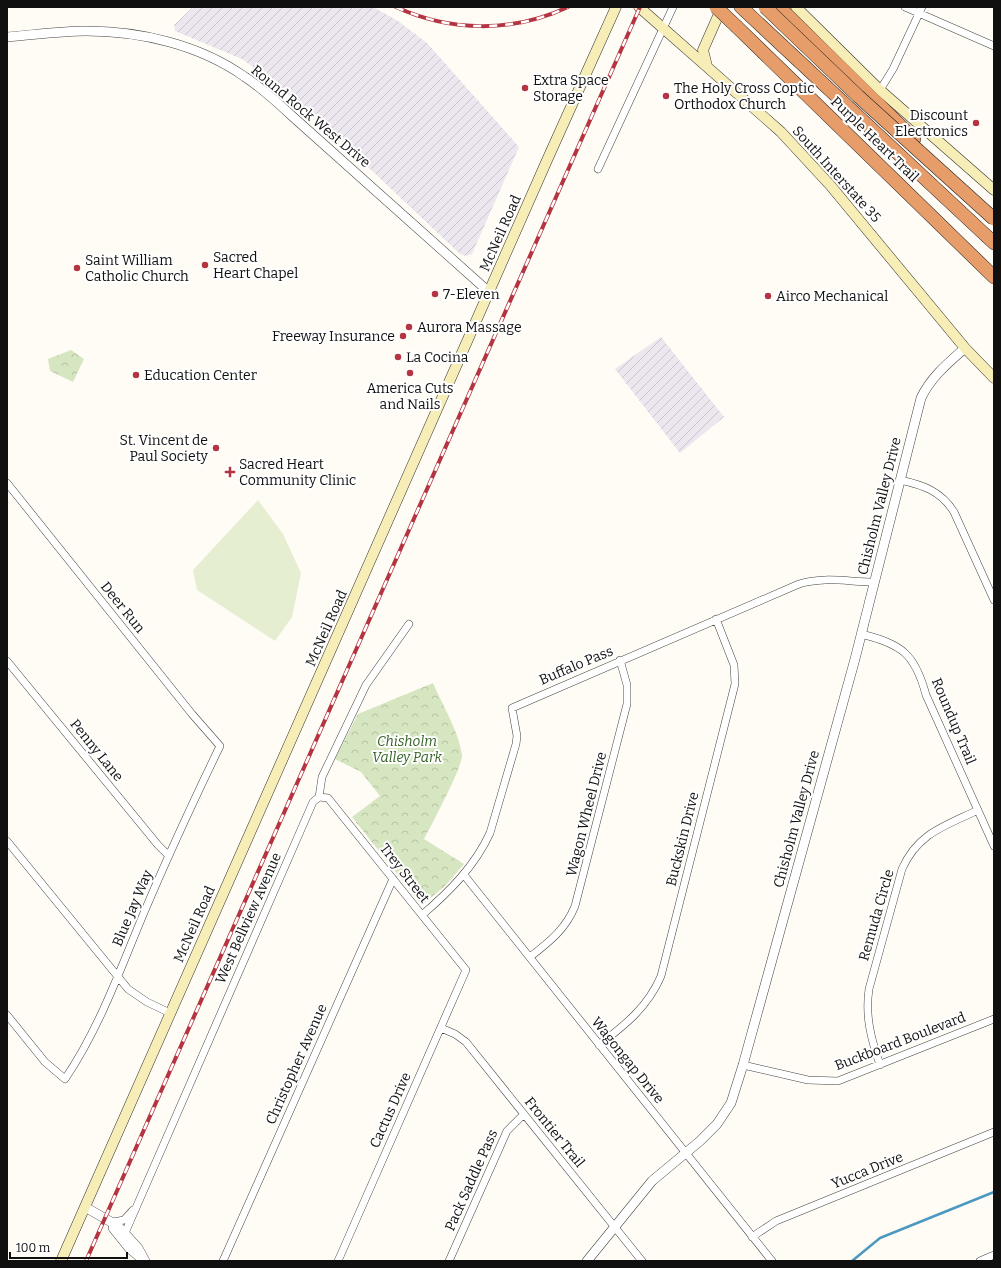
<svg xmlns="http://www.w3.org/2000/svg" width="1001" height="1268" font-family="Bitter,serif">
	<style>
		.industrial { fill: url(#industrial-furrows) }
		.park { fill: url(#park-crowns) }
		.pitch { fill: #e6eed1 }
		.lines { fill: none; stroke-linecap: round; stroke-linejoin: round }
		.stream { stroke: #4c98c1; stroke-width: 2.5 }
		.minor-casing { stroke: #434343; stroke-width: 8 }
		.tertiary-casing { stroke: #434343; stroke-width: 10 }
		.secondary-casing { stroke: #323232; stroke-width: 11 }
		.motorway-casing { stroke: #212121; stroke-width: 14 }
		.minor { stroke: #fff; stroke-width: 7 }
		.tertiary { stroke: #fff; stroke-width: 9 }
		.secondary { stroke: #f7edb6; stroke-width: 10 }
		.motorway { stroke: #e69d6a; stroke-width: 13 }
		.rail-casing { stroke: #b43541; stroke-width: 4 }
		.rail { stroke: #fff; stroke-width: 2.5; stroke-dasharray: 8; stroke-linecap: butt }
		.motorway-bridge-casing { stroke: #212121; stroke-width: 14; stroke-linecap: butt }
		.motorway-bridge { stroke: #e69d6a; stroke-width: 13 }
		.poi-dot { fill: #b43541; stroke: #fff; stroke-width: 1.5 }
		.labels { text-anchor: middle; stroke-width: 4; stroke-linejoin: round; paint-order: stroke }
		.poi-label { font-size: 14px; fill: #101010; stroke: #fff; text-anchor: start }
		.street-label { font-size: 14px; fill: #101010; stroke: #fff }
		.park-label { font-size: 14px; font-style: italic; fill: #356326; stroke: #fff }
	</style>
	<defs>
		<pattern id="industrial-furrows" width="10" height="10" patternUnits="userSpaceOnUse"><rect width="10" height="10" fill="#ece6ee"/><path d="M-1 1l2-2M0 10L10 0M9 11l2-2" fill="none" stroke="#c9c4cb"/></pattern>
		<pattern id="park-crowns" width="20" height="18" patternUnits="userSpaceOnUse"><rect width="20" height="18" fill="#d6e6c0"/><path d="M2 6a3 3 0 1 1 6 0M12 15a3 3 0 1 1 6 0" fill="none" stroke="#b7c4a4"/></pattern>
	</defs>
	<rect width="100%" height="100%" fill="#fefcf5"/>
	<path class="industrial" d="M193,7h180l25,14 29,22 92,104 -47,107 -6,2 -6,-2 -147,-139 -54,-44 -17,-12 -67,-28 -1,-6z
		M661,337l63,80 -44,36 -65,-84z"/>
	<path class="park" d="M71,350l13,9 -11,23 -23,-11 -2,-12z
		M433,683c9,21 26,49 29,72 1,11 -31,71 -38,84l40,25 -19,22 -23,19 -70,-88 28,-21 -19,-24 -26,-13 23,-45z"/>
	<path class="pitch" d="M258,500l25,34 18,39 -9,44 -17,24 -78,-51 -4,-20z"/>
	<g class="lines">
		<path class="stream" d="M852,1261l28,-23 114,-46"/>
		<defs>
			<path id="minor" d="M905,7l89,39
				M880,90l13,-21 29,-62
				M598,169l75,-162
				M900,480c23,5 41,11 54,32l40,88
				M7,483l185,231 28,32c-27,56 -53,112 -77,169 -23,55 -44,114 -78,164l-20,-17 -38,-47
				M861,634c41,10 54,20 65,61l68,151
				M7,661l151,184 10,10
				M319,797l9,1 138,172 -128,291
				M319,797l3,-20 44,-92 43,-61
				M7,841l121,148 19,13 23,11
				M464,875l308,386
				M422,915c27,-23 53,-49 68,-82l26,-89 1,-8 -5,-28 287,-124c25,-8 50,-2 75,-2
				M530,957c19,-15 36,-28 45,-51l52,-202v-19l-7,-25
				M441,1028l14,6 11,8 176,219
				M599,1045c26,-20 49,-38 62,-69l74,-292 -1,-19 -18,-46
				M743,1065l65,15 30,1 156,-62
				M880,1065c-9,-26 -15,-49 -11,-76l33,-120c16,-36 43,-43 76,-59
				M113,1222l11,-2 9,-10
				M125,1233l188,-431 6,-5
				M752,1237l24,-16 218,-89
				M223,1261l170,-382
				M449,1261l58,-130 17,-17
				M980,1261l14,-6"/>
			<path id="tertiary" d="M7,37c26,-2 53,-6 79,-6 55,0 114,14 159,46 17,11 32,25 47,39l197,176
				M85,1207l33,19 20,22 7,13
				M113,1228l16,20 13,11
				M587,1261l65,-80 48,-40 17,-17 14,-21 12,-38 112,-406 66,-261c10,-21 27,-35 44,-50"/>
			<path id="secondary" d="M639,7l142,125 49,53 135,163 29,30
				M796,7l84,83 114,100
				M707,66l-4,-16 19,-43
				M61,1261l487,-1103 68,-151"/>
			<path id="motorway" d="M741,7l253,236
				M779,7l135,132
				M737,27l257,250"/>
		</defs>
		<use href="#minor" class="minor-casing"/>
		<use href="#tertiary" class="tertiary-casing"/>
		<use href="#secondary" class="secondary-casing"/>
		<use href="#motorway" class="motorway-casing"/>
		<use href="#minor" class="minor"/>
		<use href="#tertiary" class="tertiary"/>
		<use href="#secondary" class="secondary"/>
		<use href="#motorway" class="motorway"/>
		<defs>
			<path id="rail" d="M396,7c54,25 117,26 172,0
				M86,1261l554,-1254"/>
		</defs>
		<use href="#rail" class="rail-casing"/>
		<use href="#rail" class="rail"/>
		<defs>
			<path id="motorway-bridge" d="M716,7l21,20
				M765,7l93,89 136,123"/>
		</defs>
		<use href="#motorway-bridge" class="motorway-bridge-casing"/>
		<use href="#motorway-bridge" class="motorway-bridge"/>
	</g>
	<g class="poi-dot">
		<circle cx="525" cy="88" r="4"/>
		<circle cx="666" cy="96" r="4"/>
		<circle cx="976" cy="123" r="4"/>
		<circle cx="205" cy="265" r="4"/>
		<circle cx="77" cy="268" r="4"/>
		<circle cx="435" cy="294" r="4"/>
		<circle cx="768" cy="296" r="4"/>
		<circle cx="409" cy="327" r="4"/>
		<circle cx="403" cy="336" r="4"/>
		<circle cx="398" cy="357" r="4"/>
		<circle cx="410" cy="373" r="4"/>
		<circle cx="136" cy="375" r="4"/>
		<circle cx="216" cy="448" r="4"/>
		<path d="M228 466h4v4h4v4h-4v4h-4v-4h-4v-4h4z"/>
	</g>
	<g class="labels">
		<g class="poi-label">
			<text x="533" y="85">Extra Space<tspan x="533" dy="16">Storage</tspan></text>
			<text x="674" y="93">The Holy Cross Coptic<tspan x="674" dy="16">Orthodox Church</tspan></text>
			<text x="968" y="120" text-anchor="end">Discount<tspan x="968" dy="16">Electronics</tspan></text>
			<text x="213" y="262">Sacred<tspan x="213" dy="16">Heart Chapel</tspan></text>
			<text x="85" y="265">Saint William<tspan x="85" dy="16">Catholic Church</tspan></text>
			<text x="443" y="299">7-Eleven</text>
			<text x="776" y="301">Airco Mechanical</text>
			<text x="417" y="332">Aurora Massage</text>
			<text x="395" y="341" text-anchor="end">Freeway Insurance</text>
			<text x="406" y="362">La Cocina</text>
			<text x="144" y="380">Education Center</text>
			<text x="410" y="393" text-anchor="middle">America Cuts<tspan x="410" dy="16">and Nails</tspan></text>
			<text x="208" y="445" text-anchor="end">St. Vincent de<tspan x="208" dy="16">Paul Society</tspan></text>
			<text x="239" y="469">Sacred Heart<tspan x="239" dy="16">Community Clinic</tspan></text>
		</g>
		<g class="street-label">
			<text transform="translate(311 116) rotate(40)" y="5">Round Rock West Drive</text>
			<text transform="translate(875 139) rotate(44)" y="5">Purple Heart Trail</text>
			<text transform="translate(837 174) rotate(48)" y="5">South Interstate 35</text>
			<text transform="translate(500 233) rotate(-66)" y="5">McNeil Road</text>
			<text transform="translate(879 506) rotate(-76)" y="5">Chisholm Valley Drive</text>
			<text transform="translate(123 607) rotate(51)" y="5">Deer Run</text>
			<text transform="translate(326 628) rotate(-66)" y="5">McNeil Road</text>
			<text transform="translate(576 665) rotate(-23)" y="5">Buffalo Pass</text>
			<text transform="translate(954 721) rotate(67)" y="5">Roundup Trail</text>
			<text transform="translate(97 750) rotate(51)" y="5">Penny Lane</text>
			<text transform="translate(586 814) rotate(-76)" y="5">Wagon Wheel Drive</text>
			<text transform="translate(796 819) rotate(-75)" y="5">Chisholm Valley Drive</text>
			<text transform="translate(682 839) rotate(-76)" y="5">Buckskin Drive</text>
			<text transform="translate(405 873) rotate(52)" y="5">Trey Street</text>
			<text transform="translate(132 908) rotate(-67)" y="5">Blue Jay Way</text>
			<text transform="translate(876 915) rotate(-74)" y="5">Remuda Circle</text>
			<text transform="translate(248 918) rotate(-66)" y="5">West Bellview Avenue</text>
			<text transform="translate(194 924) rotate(-66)" y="5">McNeil Road</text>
			<text transform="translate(900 1041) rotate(-21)" y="5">Buckboard Boulevard</text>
			<text transform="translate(628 1060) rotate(51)" y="5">Wagongap Drive</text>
			<text transform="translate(296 1064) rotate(-66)" y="5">Christopher Avenue</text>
			<text transform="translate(390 1110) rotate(-66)" y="5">Cactus Drive</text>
			<text transform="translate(555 1132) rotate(51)" y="5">Frontier Trail</text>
			<text transform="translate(867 1170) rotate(-22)" y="5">Yucca Drive</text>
			<text transform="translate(471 1180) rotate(-66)" y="5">Pack Saddle Pass</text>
		</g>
		<g class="park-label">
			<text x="407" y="746">Chisholm<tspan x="407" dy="16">Valley Park</tspan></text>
		</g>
	</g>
	<rect width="1001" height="1268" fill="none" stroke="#101010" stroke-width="16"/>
	<path d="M10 1252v6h117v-6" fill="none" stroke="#101010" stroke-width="2"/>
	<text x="16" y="1252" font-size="12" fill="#101010" stroke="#ffffff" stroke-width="3" paint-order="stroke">100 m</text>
</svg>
